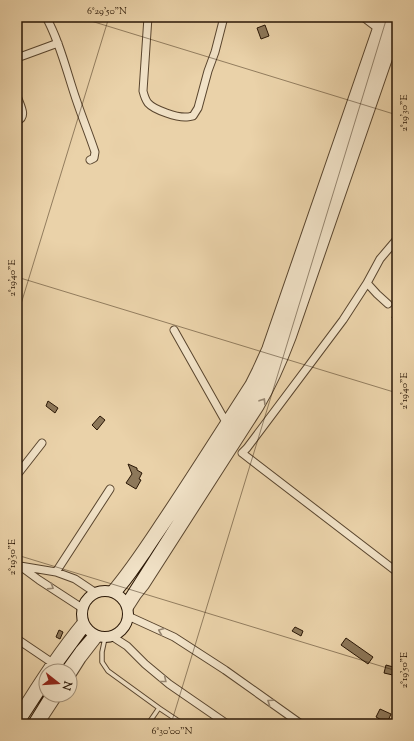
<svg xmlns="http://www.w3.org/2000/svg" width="414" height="741" font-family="'Sorts Mill Goudy',serif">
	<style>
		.building { fill: #8d785a; stroke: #291605 }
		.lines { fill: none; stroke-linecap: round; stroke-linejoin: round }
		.service-casing { stroke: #59452e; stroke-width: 5.5 }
		.minor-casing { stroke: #59452e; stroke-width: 9 }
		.secondary-casing { stroke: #291605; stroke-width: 12 }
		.service { stroke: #f1e2c7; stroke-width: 3.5 }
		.minor { stroke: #f1e2c7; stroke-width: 7 }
		.secondary { stroke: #f1e2c7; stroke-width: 10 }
		.oneway { stroke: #978670 }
		.ticks { fill: none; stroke: #291605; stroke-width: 1; stroke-opacity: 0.45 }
		.neatline { fill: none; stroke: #291605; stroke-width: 1.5 }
		.ticks-label { font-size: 10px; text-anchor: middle; fill: #291605 }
	</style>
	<rect width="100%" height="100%" fill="#ead2a9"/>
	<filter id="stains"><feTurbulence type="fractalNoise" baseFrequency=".005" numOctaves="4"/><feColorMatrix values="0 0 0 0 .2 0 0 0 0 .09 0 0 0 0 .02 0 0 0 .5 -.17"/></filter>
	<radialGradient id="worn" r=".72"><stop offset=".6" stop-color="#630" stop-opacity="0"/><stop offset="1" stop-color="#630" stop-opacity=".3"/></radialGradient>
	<path class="building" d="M265,25l4,11 -8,3 -4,-11z
		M396,304h1v16l-5,-2z
		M48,401l10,7 -3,5 -9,-7z
		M100,416l5,4 -8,10 -5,-5z
		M128,464l9,4v2l5,3 -3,6 2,1 -5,9 -10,-6 6,-9z
		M295,627l8,4 -2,5 -9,-5z
		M59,630l4,2 -3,7 -4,-2z
		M346,638l27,19 -5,7 -27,-19z
		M386,665l11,3v8l-13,-3z
		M380,709l11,5 -4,9 -11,-6z"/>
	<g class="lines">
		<defs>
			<path id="service" d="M105,638l-3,14v10l6,9 51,37 -11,16
				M159,708l24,16"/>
			<path id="minor" d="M46,17c14,25 21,56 30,82 6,18 13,35 19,53l-1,6 -4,2
				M148,17l-5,74c1,4 2,8 5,12 6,7 30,15 39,14 2,0 5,-1 6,-1l5,-8 10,-37 7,-19 9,-35
				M363,17l17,13
				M17,58l41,-15
				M17,96c3,9 11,21 0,25
				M367,283l13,-24 17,-20
				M388,304l-11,-10 -10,-11 -24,37 -96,128 -5,5 155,119
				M174,330l53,94
				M17,475l25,-32
				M20,566l36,6 19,7 21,14
				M20,566l19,14 43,28
				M56,572l54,-83
				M110,591c19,-22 35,-47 51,-71 30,-45 59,-91 88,-136l7,-14 10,-22 114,-330
				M128,610l9,-14 8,-10 115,-179c13,-22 23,-45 32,-69l105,-304
				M128,616l46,21 51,33 76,54
				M113,637l14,9 18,18 24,20 58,40
				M17,639l34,23
				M70,678l12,-19 17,-22
				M17,715c20,-33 41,-65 65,-94
				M40,724l19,-29
				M394,724l3,-5"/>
			<path id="secondary" d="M82 614a23 23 0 1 1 46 0a23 23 0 1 1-46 0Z
				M115,593c12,-12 21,-27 31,-41 13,-20 27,-39 39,-59 31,-46 65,-92 86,-144l116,-332
				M126,604l137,-215 9,-19 8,-17 117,-336
				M52,671l33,-45
				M66,671l15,-21 13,-15
				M18,724l28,-43
				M33,724l18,-29"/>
		</defs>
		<use href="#service" class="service-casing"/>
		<use href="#minor" class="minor-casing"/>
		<use href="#secondary" class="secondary-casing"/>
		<use href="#service" class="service"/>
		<use href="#minor" class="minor"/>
		<use href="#secondary" class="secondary"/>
	</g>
	<defs><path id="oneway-chevron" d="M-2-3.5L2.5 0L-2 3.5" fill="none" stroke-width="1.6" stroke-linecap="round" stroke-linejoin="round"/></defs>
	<g class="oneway">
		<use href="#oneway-chevron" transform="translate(263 401) rotate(-58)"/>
		<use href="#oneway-chevron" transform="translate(51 587) rotate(32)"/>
		<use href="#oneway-chevron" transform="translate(161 631) rotate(-157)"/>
		<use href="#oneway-chevron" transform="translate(164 680) rotate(39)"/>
		<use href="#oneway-chevron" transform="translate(270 702) rotate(-145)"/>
	</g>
	<path class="ticks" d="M78,17l319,98M17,277l380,116M17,317l92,-300M17,555l380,116M171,724l216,-707"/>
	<rect width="414" height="741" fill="none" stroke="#ead2a9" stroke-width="44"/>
	<g transform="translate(58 683) rotate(107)"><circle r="19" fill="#f1e2c7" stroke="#a19079"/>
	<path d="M0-3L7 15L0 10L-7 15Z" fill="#8f2418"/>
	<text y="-6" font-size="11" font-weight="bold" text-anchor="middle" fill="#291605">N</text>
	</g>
	<rect x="22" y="22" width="370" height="697" class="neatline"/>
	<g class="ticks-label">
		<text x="107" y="14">6°29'50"N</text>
		<text transform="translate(403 113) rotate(-90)" y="4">2°19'30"E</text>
		<text transform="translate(11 278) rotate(-90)" y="4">2°19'40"E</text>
		<text transform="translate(403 391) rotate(-90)" y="4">2°19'40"E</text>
		<text transform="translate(11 557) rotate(-90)" y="4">2°19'50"E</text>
		<text transform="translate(403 670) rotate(-90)" y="4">2°19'50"E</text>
		<text x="172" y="734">6°30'00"N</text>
	</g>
	<rect width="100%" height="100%" filter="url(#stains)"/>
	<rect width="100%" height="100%" fill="url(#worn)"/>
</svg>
